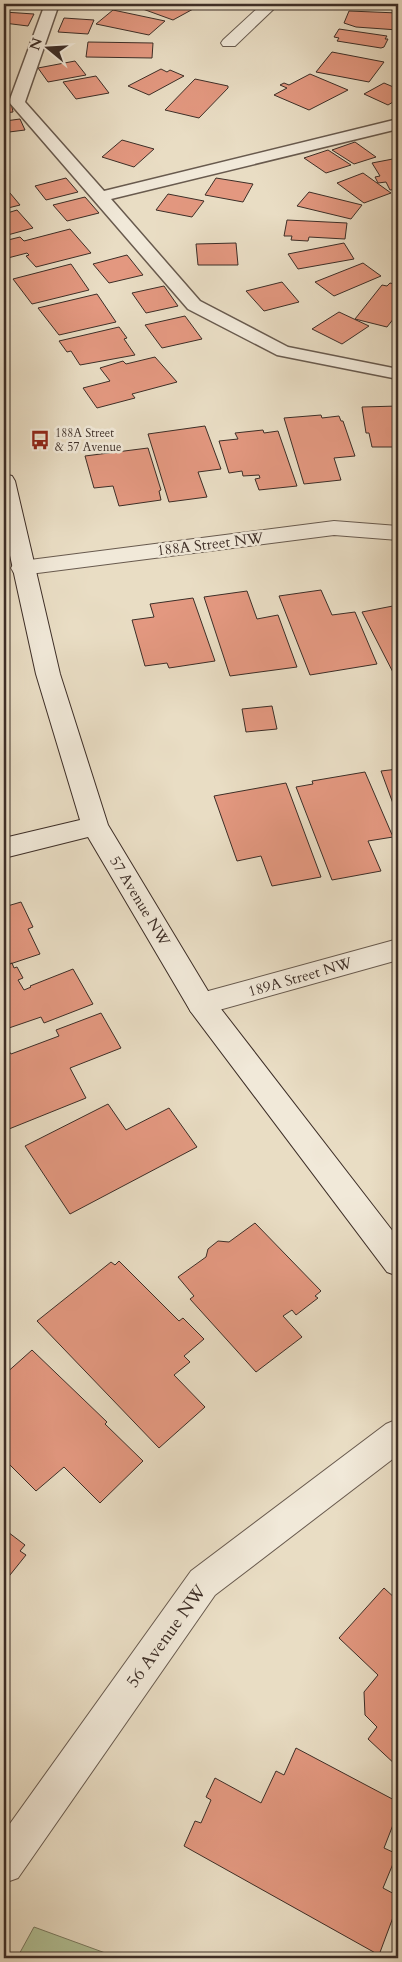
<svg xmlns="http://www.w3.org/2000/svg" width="402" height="1962" font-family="Cardo,serif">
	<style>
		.green { fill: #b2c297; stroke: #78785f }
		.building { fill: #e39880; stroke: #3d2e27 }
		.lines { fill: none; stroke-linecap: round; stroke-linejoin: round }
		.lane-casing { stroke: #685a4e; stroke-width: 3 }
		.street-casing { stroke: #685a4e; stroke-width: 2 }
		.secondary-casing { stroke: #3d2e27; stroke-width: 2 }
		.lane { fill: #f1e9d9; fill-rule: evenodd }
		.street { fill: #f1e9d9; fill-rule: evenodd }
		.secondary { fill: #f1e9d9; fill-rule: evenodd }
		.labels { text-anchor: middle; stroke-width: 5; stroke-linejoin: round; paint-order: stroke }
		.far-poi-label { font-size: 12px; fill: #3d2e27; stroke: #f1e9d9; text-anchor: start }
		.street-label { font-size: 15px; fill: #3d2e27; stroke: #f1e9d9 }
		.near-street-label { font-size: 18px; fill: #3d2e27; stroke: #f1e9d9 }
	</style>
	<rect width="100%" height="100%" fill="#e9ddc4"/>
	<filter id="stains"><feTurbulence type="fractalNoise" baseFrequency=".004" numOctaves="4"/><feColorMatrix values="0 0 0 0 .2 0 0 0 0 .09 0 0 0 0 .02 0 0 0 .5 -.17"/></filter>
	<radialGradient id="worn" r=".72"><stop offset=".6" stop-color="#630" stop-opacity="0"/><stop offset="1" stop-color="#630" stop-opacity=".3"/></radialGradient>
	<path class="green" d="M34,1927l85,31h-102z"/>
	<path class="building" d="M129,4h53l13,4 -22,12z
		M113,10l52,11 -16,14 -53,-11z
		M349,11l49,2v17l-42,-3 -12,-4z
		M4,12l30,2 -6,12 -24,-3z
		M64,18l30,2 -6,14 -30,-2z
		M339,29l48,7 -2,3h3l-4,8 -3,1 -44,-7 2,-3 -5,-1z
		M88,42l65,1 -1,15 -66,-1z
		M332,52l52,10 -15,20 -53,-10z
		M75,61l11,14 -38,7 -10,-14z
		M161,69l6,3 3,-2 14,6 -35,19 -21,-9z
		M310,74l38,16 -39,20 -35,-15 13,-7 -7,-3 4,-2 5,2z
		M96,76l13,17 -33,6 -13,-17z
		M195,79l33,7v2l-29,30 -34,-8z
		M384,83l14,6v10l-10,6 -24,-11z
		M4,102h7l2,10 -9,1z
		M20,119l5,11 -16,2 -4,-11z
		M122,140l32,9 -20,18 -32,-10z
		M355,142l21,15 -22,7 -22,-14z
		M328,150l23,15 -25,8 -22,-15z
		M398,158v31l-8,1 -4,-8 -8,1 -3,-6 5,-1 -8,-13z
		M363,173l28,20 -27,10 -27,-20z
		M66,178l12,14 -32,8 -11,-14z
		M216,178l37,6 -10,18 -38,-7z
		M309,192l53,13 -11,14 -54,-13z
		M10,193l10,12 -16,4v-15z
		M168,194l36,7 -12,16 -36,-7z
		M85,197l14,16 -32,8 -14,-16z
		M17,210l16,18 -29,8v-22z
		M287,220l60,3 -2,16 -36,-2 -1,4 -17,-1 1,-4h-8z
		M70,229l21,24 -55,14 -10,-11 3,-1 -2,-2 -23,6v-18l16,-4 4,4z
		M236,243l2,22h-40l-2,-21z
		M344,243l10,16 -56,10 -10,-15z
		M127,255l16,20 -34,8 -16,-19z
		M363,263l18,13 -47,20 -19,-14z
		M71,264l18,26 -57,14 -19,-25z
		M282,282l17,20 -35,9 -18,-20z
		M390,283l8,2v28l-11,14 -32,-8 27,-34 5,1z
		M164,286l14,20 -32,7 -14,-20z
		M97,294l19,28 -57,13 -21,-27z
		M339,312l30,14 -27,18 -30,-15z
		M185,316l17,23 -40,9 -17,-23z
		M119,327l8,11 -3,1 11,16 -55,10 -9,-14 -4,1 -8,-11z
		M155,357l22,25 -45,12 3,4 -38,10 -14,-20 27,-7 -10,-13 23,-7 3,3z
		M398,406v64h-1l-4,-23h-21l-3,-14h-3l-4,-26z
		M321,415l1,3 17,-2 2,5h2l12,35 -21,2 7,22 -37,4 -20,-66z
		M205,426l16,43 -23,3 9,25 -38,5 -21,-68z
		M263,430l1,3 14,-2 19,55 -38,4 -4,-11 5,-1 -1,-3 -16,1 -1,-5 -13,2 -10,-32 19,-2 -3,-6z
		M148,448l13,42 -2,1 2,9 -42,6 -6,-20 -19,2 -9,-32z
		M321,590l11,25 23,-3 22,52 -67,11 -31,-79z
		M247,591l10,28 21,-4 19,52 -67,9 -26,-79z
		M193,598l22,63 -46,7 -2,-5 -22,3 -13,-46 22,-3 -4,-13z
		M398,605v77l-36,-70z
		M272,706l5,23 -31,3 -4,-23z
		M398,769v48l-17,-46z
		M365,772l28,65 -25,4 13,30 -49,9 -36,-93 17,-3 -1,-3z
		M286,783l35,94 -49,9 -11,-30 -24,5 -23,-65z
		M21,902l12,25 -5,2 12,25 -36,12v-59z
		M12,963l2,5 3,-1 6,11 -5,2 6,10 7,-3 -1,-1 43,-17 20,35 -49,19 -3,-6 -35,12 3,6 -5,2v-71z
		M101,1013l20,35 -51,20 16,30 -82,33v-83l2,-1 5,7 48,-18 -3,-6z
		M108,1104l18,26 43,-22 28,39 -127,67 -45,-68z
		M255,1223l66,68 -6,5 3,2 -22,17 -4,-5 -9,6 19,21 -46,35 -66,-73 4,-3 -16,-19 28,-20 2,-8 10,-8 11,1z
		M119,1261l60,60 4,-3 21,21 -20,17 6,6 -16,13 31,32 -46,41 -122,-127 74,-59 4,3z
		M32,1350l75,72 -2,2 38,37 -43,42 -36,-36 -28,24 -32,-32v-84z
		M4,1529l21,16 -5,6 6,4 -20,25 -2,-1z
		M384,1588l14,13v166l-30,-28 9,-12 -12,-12 -1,-23 14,-17 -39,-37z
		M296,1748l102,54v10l-14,36 13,6 -14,34 15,8v8l-19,51 -195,-109 11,-25 6,2 10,-23 -5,-3 9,-19 46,25 15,-32 8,4z"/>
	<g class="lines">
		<defs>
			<path id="lane" d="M45,4h14l-34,98 79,89 294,-72v10l-287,70 89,102 88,46 110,22v10l-121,-24 -89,-46 -179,-207z"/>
			<path id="street" d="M262,4h17l-44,42h-12l-2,-3 2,-3z
				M334,521l64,5v14l-64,-5 -312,40 -8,-2 -3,-5 3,-5 8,-2z
				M398,939v21l-197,55 -10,-3 -4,-8 4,-8 10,-3z
				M398,1419v36l-183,140 -197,283 -14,5v-51l187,-261 195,-147z"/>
			<path id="secondary" d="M4,474l8,2 3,5 45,193 48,151 103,171 187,242v38l-11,-4 -196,-260 -103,-175 -84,21v-20l76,-18 -44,-146 -32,-146z"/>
		</defs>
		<use href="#lane" class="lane-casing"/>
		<use href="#street" class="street-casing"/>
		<use href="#secondary" class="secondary-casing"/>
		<use href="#lane" class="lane"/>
		<use href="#street" class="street"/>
		<use href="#secondary" class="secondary"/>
	</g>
	<defs>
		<symbol id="bus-bare" viewBox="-9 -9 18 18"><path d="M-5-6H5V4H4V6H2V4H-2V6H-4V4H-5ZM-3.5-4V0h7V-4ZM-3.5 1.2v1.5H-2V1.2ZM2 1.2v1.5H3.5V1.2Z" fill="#8f2418" stroke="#f1e9d9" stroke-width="2.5" paint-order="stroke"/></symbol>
	</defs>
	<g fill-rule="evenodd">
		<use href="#bus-bare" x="26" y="426" width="28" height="28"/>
	</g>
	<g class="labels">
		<g class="far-poi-label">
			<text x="55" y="437">188A Street<tspan x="55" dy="14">&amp; 57 Avenue</tspan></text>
		</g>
		<g class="street-label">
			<text transform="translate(210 544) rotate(-7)" y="5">188A Street NW</text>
			<text transform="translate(140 901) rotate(59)" y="5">57 Avenue NW</text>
			<text transform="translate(300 977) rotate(-16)" y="5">189A Street NW</text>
		</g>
		<g class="near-street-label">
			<text transform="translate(166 1636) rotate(-54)" y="6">56 Avenue NW</text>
		</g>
	</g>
	<rect width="402" height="1962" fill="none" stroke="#e9ddc4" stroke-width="20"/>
	<rect x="5" y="5" width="392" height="1952" fill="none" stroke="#3d2e27" stroke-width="2.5"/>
	<rect x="10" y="10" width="382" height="1942" fill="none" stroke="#3d2e27"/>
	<g transform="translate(48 48) rotate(288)" stroke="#f1e9d9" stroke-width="4" paint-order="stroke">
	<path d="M0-4L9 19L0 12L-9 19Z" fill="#3d2e27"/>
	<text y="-8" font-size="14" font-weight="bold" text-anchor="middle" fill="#3d2e27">N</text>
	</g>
	<rect width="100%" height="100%" filter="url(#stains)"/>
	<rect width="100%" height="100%" fill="url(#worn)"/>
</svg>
